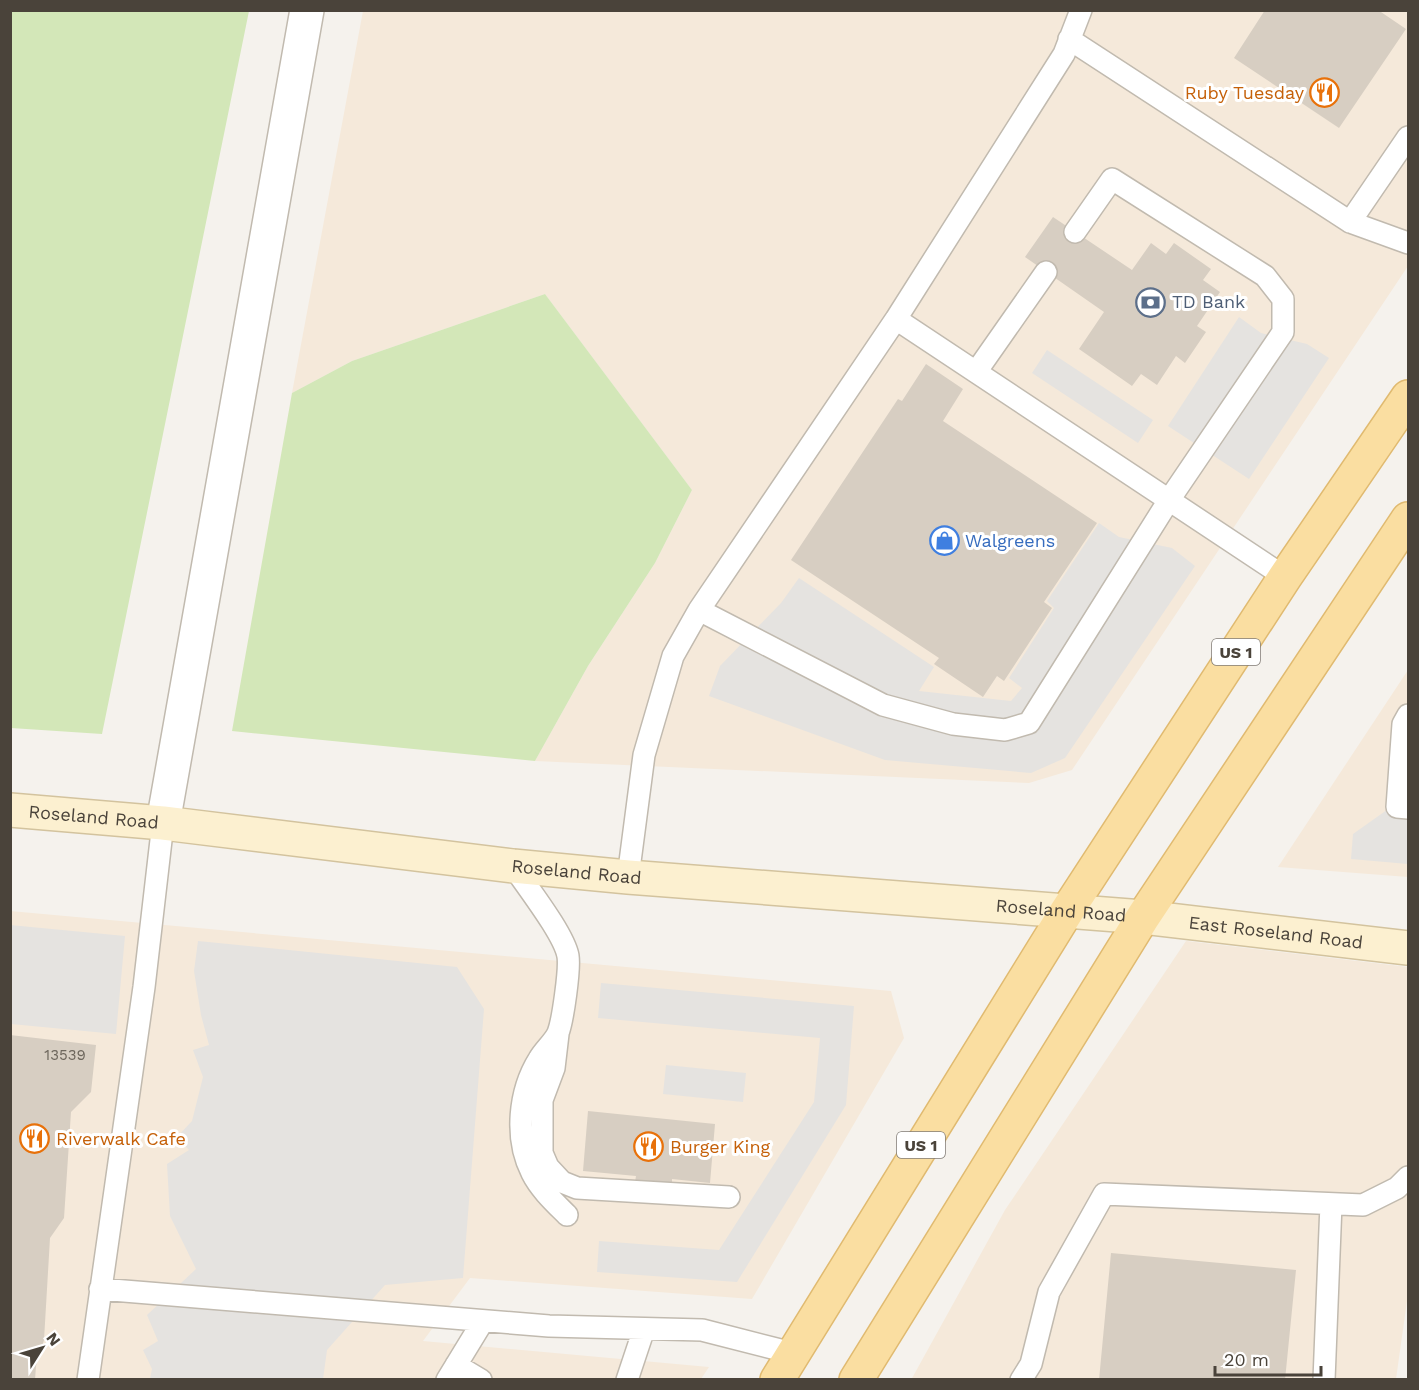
<svg xmlns="http://www.w3.org/2000/svg" width="1419" height="1390" font-family="'Work Sans',sans-serif">
	<style>
		.commercial { fill: #f5e9da }
		.green { fill: #d3e7b8 }
		.parking { fill: #e5e3e0 }
		.building { fill: #d7cec2 }
		.lines { fill: none; stroke-linecap: round; stroke-linejoin: round }
		.lane-casing { stroke: #c1baaf; stroke-width: 24 }
		.street-casing { stroke: #c1baaf; stroke-width: 36 }
		.secondary-casing { stroke: #d3c39e; stroke-width: 36 }
		.primary-casing { stroke: #e0ba70; stroke-width: 36 }
		.lane { stroke: #fff; stroke-width: 21 }
		.street { stroke: #fff; stroke-width: 33 }
		.secondary { stroke: #fcf0d0; stroke-width: 33 }
		.primary { stroke: #fadea1; stroke-width: 33 }
		.labels { text-anchor: middle; stroke-width: 6; stroke-linejoin: round; paint-order: stroke }
		.number-label { font-size: 15px; fill: #6d665c }
		.shield { fill: #fff; stroke: #807b75; stroke-width: 1.5 }
		.shield-label { font-size: 16px; font-weight: bold; fill: #4a433a }
		.food-label { font-size: 18px; fill: #c56008; stroke: #fff; text-anchor: start }
		.service-label { font-size: 18px; fill: #4e5e75; stroke: #fff; text-anchor: start }
		.shop-label { font-size: 18px; fill: #366cbe; stroke: #fff; text-anchor: start }
		.street-label { font-size: 18px; fill: #4a433a; stroke: #fff }
	</style>
	<rect width="100%" height="100%" fill="#f5f2ed"/>
	<path class="commercial" d="M363,11h1045v255l-336,504 -43,13 -494,-22 53,-95 67,-103 37,-73 -147,-196 -193,67 -60,32z
		M1408,670v207l-130,-10z
		M10,911l881,80 13,47 -152,261 -282,-21 -47,63 286,26 -8,12h-690z
		M1186,941l222,26v327l-12,85 -485,1 94,-170z"/>
	<path class="green" d="M10,11h239l-147,723 -91,-6z
		M545,294l147,196 -37,73 -67,103 -53,95 -303,-30 60,-338 60,-32z"/>
	<path class="parking" d="M1239,317l22,16 46,11 22,14 -80,121 -81,-53z
		M1047,350l106,70 -15,23 -106,-70z
		M1099,523l20,14 53,11 23,18 -130,192 -34,15 -146,-13 -176,-64 11,-30 61,-63 18,-25 135,89 -15,24 92,10 11,-13 -13,-10 45,-70 -7,-7z
		M1408,795v69l-57,-5 2,-25z
		M10,925l115,11 -9,98 -105,-10z
		M198,941l259,26 27,42 -21,269 -78,7 -58,65 -4,29h-173l2,-10 -9,-19 15,-9 -11,-26 49,-46 -26,-53 -3,-52 22,-14 -12,-13 15,-16 11,-44 -10,-27 16,-5 -8,-30 -7,-44z
		M601,983l253,23 -8,99 -109,177 -140,-10 2,-31 120,9 95,-148 6,-64 -222,-20z
		M666,1065l80,8 -3,29 -80,-8z"/>
	<path class="building" d="M1265,10h113l28,19 -67,99 -105,-70z
		M1053,217l79,53 19,-27 15,11 8,-11 37,26 -8,11 17,12 -23,34 9,6 -21,31 -9,-7 -19,29 -16,-11 -9,12 -53,-37 25,-37 -79,-55z
		M926,364l37,25 -20,32 154,102 -53,79 8,6 -48,73 -7,-5 -14,21 -49,-33 5,-6 -148,-98 107,-161 4,2z
		M10,1035l86,10 -5,47 -20,20 -7,106 -14,20 -6,102 -8,26 -1,14h-25z
		M588,1111l127,13 -5,59 -38,-4v6l-37,-3 1,-6 -53,-5z
		M1111,1253l185,17 -11,110h-186z"/>
	<g class="lines">
		<defs>
			<path id="lane" d="M1069,39l281,183 58,21
				M1350,222l58,-85
				M896,319l389,258
				M976,372l70,-100
				M699,610l184,95 70,19 52,6 24,-7 140,-223 114,-168v-33l-18,-23 -153,-97 -37,53
				M1408,715l-5,9 -6,83 11,1
				M513,866c14,21 51,68 55,90 2,13 -5,64 -10,77 -4,9 -14,17 -19,26 -20,32 -25,79 -7,114 8,16 22,29 35,42
				M628,877l16,-122 29,-99 26,-46 197,-291 168,-265 17,-44
				M558,1034l-4,34 -12,32v53l6,14 14,15 15,6 152,9
				M100,1289l449,37 153,4 90,23
				M456,1365l25,15
				M88,1380l56,-393 19,-164
				M447,1380l36,-59
				M627,1380l17,-51
				M1021,1380l10,-16 18,-72 55,-98 259,11 34,-17 11,-11
				M1324,1380l7,-176"/>
			<path id="street" d="M163,823l144,-813"/>
			<g id="secondary">
				<path id="s1" d="M10,810l153,13 350,43 115,11 515,40 265,31"/>
			</g>
			<path id="primary" d="M777,1380l290,-469 218,-334 123,-180
				M856,1380l287,-463 265,-398"/>
		</defs>
		<use href="#lane" class="lane-casing"/>
		<use href="#street" class="street-casing"/>
		<use href="#secondary" class="secondary-casing"/>
		<use href="#primary" class="primary-casing"/>
		<use href="#lane" class="lane"/>
		<use href="#street" class="street"/>
		<use href="#secondary" class="secondary"/>
		<use href="#primary" class="primary"/>
	</g>
	<defs>
		<symbol id="restaurant-ring" viewBox="-11 -11 22 22"><circle r="9.5" fill="#fff" stroke="#e8710a" stroke-width="1.5"/><path d="M-5-6h1v4h1v-4h1v4h1v-4h1v5L-1.5 .5V6h-2V.5L-5-1ZM5-6V6H3V1.5H1.5Q1.5-4 5-6Z" fill="#e8710a"/></symbol>
		<symbol id="bank-ring" viewBox="-11 -11 22 22"><circle r="9.5" fill="#fff" stroke="#5c6f8a" stroke-width="1.5"/><path d="M-6-4H6V4H-6ZM0-2.3a2.3 2.3 0 1 0 0 4.6a2.3 2.3 0 1 0 0-4.6Z" fill="#5c6f8a"/></symbol>
		<symbol id="shop-ring" viewBox="-11 -11 22 22"><circle r="9.5" fill="#fff" stroke="#3f7fe0" stroke-width="1.5"/><path d="M-5-2.5h2.3a2.7 3.5 0 0 1 5.4 0H5L5.5 6h-11ZM-1.5-2.5h3a1.5 2.3 0 0 0-3 0Z" fill="#3f7fe0"/></symbol>
	</defs>
	<g fill-rule="evenodd">
		<use href="#restaurant-ring" x="1308" y="76" width="33" height="33"/>
		<use href="#bank-ring" x="1134" y="286" width="33" height="33"/>
		<use href="#shop-ring" x="928" y="524" width="33" height="33"/>
		<use href="#restaurant-ring" x="18" y="1122" width="33" height="33"/>
		<use href="#restaurant-ring" x="632" y="1130" width="33" height="33"/>
	</g>
	<g class="labels">
		<g class="number-label">
			<text x="65" y="1060">13539</text>
		</g>
		<g class="shield">
			<rect x="1212" y="639" width="48" height="26" rx="4.5"/>
			<rect x="897" y="1132" width="48" height="26" rx="4.5"/>
		</g>
		<g class="shield-label">
			<text x="1236" y="658">US 1</text>
			<text x="921" y="1151">US 1</text>
		</g>
		<g class="food-label">
			<text x="1304" y="99" text-anchor="end">Ruby Tuesday</text>
			<text x="56" y="1145">Riverwalk Cafe</text>
			<text x="670" y="1153">Burger King</text>
		</g>
		<g class="service-label">
			<text x="1172" y="308">TD Bank</text>
		</g>
		<g class="shop-label">
			<text x="965" y="547">Walgreens</text>
		</g>
		<g class="street-label">
			<text dy="6" stroke="none"><textPath href="#s1" startOffset="84">Roseland Road</textPath></text>
			<text dy="6" stroke="none"><textPath href="#s1" startOffset="570">Roseland Road</textPath></text>
			<text dy="6" stroke="none"><textPath href="#s1" startOffset="1056">Roseland Road</textPath></text>
			<text dy="6" stroke="none"><textPath href="#s1" startOffset="1272">East Roseland Road</textPath></text>
		</g>
	</g>
	<rect width="1419" height="1390" fill="none" stroke="#4a433a" stroke-width="24"/>
	<g transform="translate(42 1348) rotate(53)" stroke="#ffffff" stroke-width="4.5" paint-order="stroke">
	<path d="M0-4.5L10 22L0 15L-10 22Z" fill="#4a433a"/>
	<text y="-9" font-size="16" font-weight="bold" text-anchor="middle" fill="#4a433a">N</text>
	</g>
	<path d="M1215 1366v9h106v-9" fill="none" stroke="#4a433a" stroke-width="3"/>
	<text x="1224" y="1366" font-size="18" fill="#4a433a" stroke="#ffffff" stroke-width="4.5" paint-order="stroke">20 m</text>
</svg>
